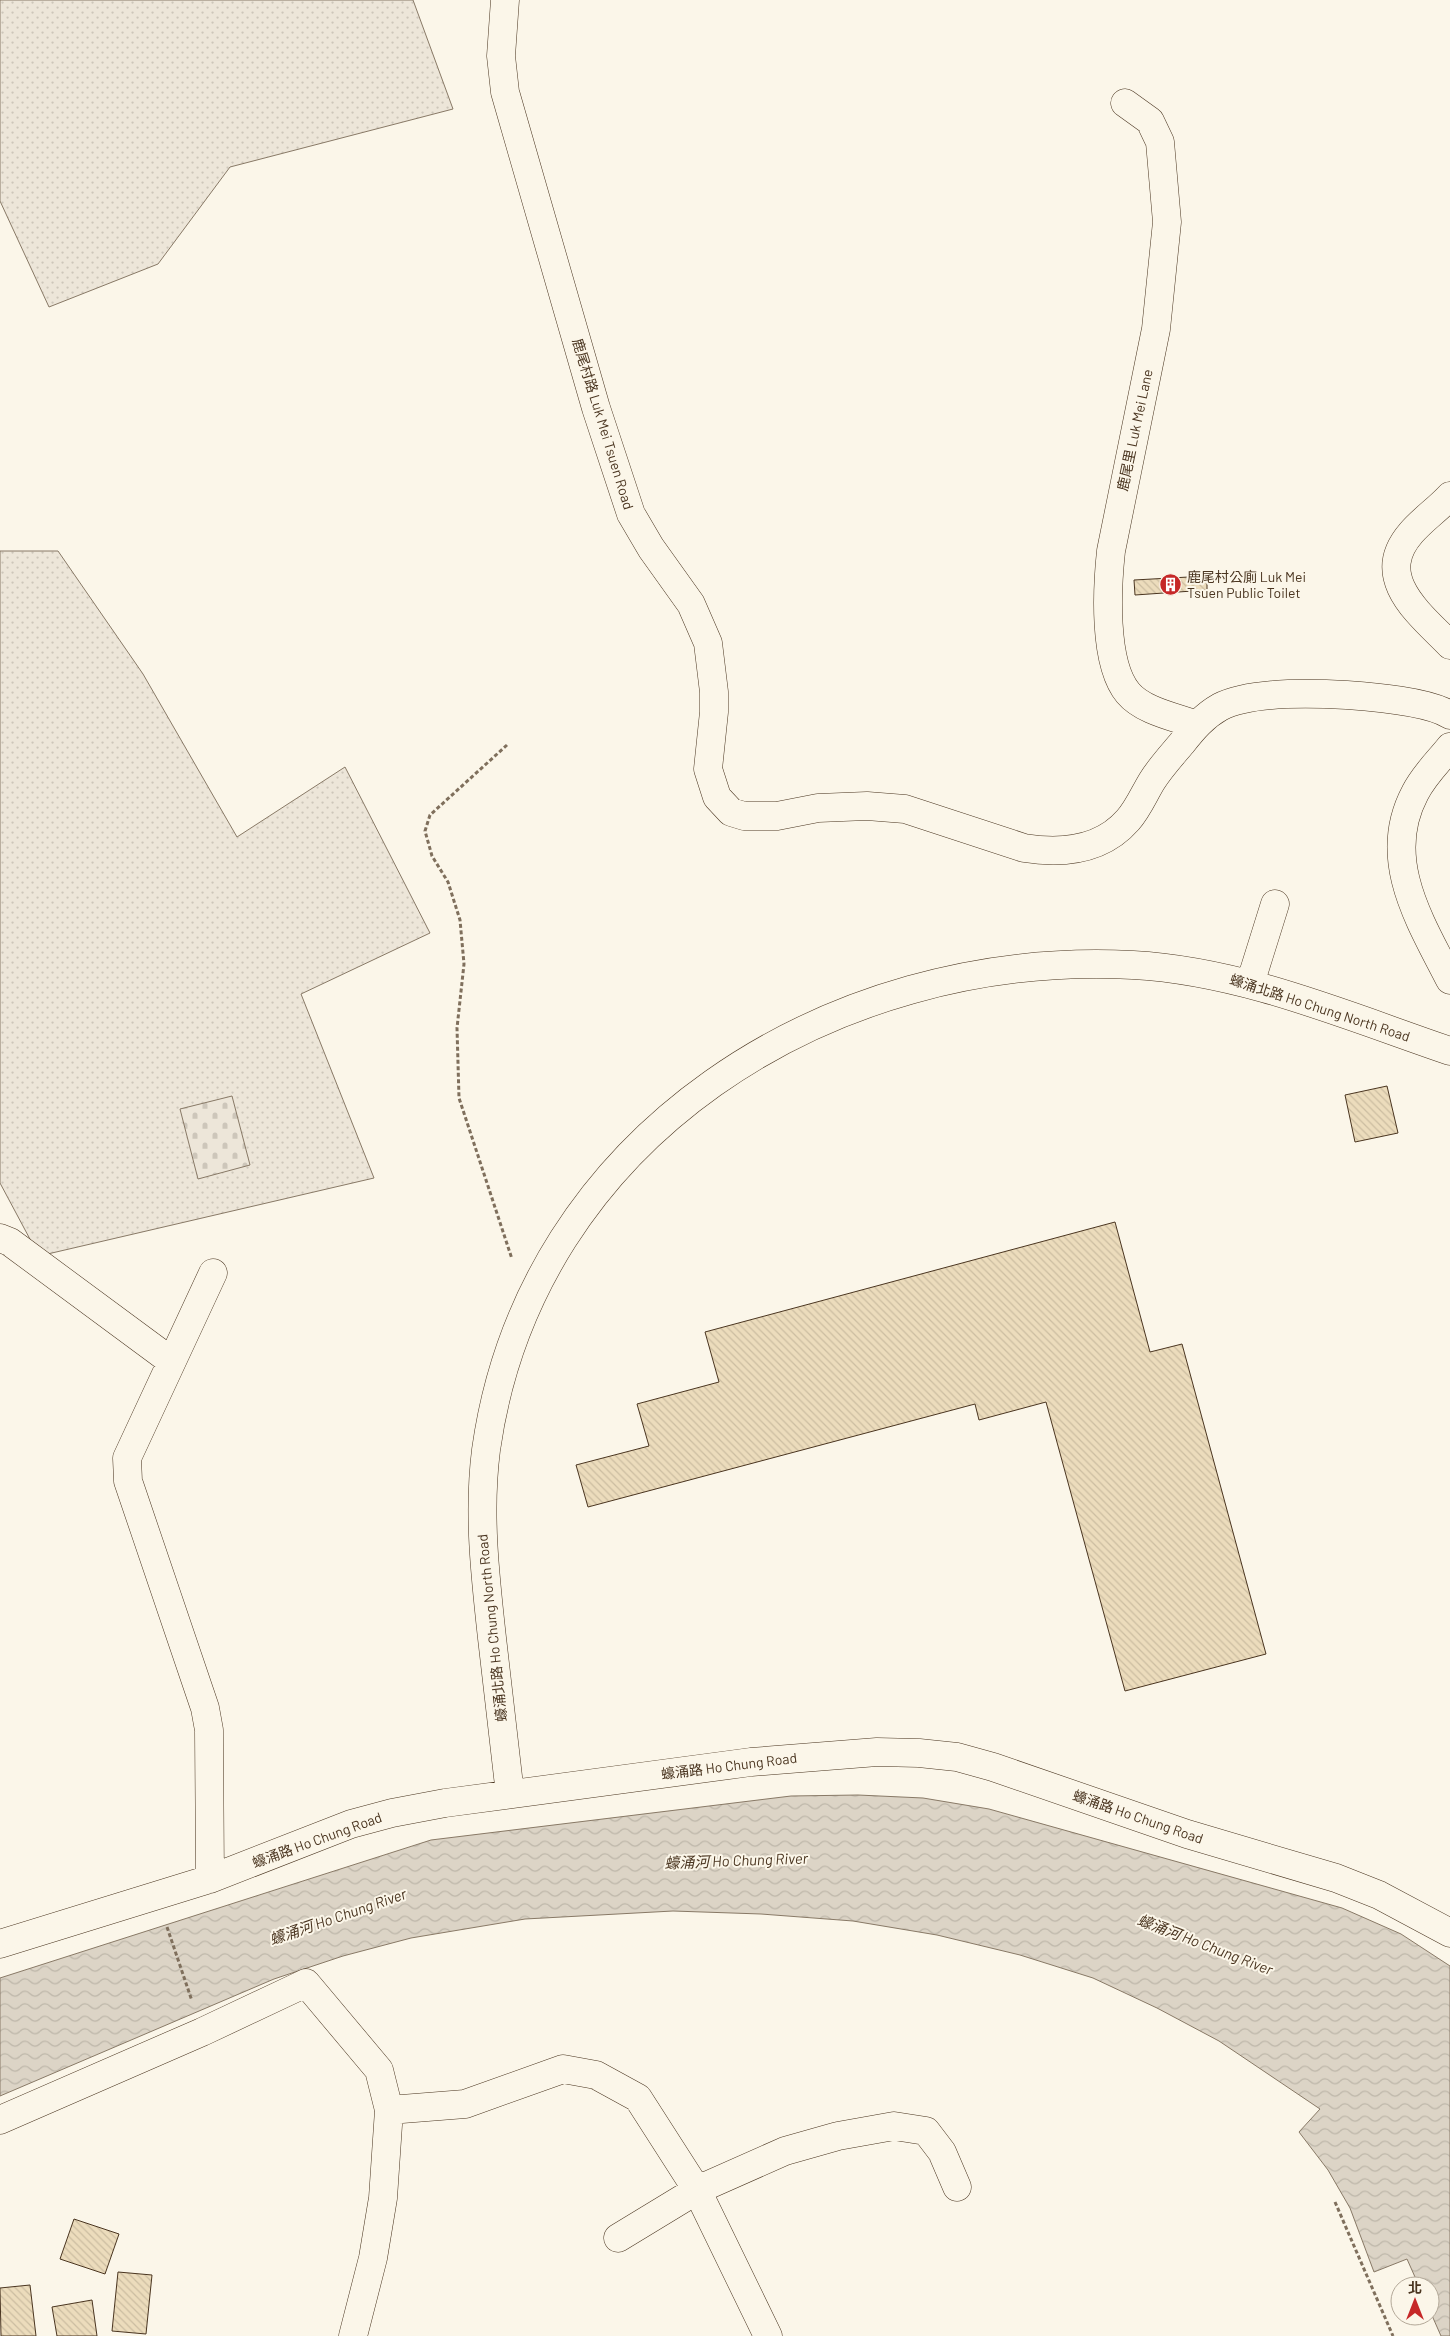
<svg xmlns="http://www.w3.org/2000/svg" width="1450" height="2336" font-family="Barlow,'Noto Sans TC',sans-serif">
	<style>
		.grass { fill: url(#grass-dots); stroke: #887966 }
		.cemetery { fill: url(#cemetery-stones); stroke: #887966 }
		.water { fill: url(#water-waves); stroke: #887966 }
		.building { fill: url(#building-back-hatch); stroke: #4a3520 }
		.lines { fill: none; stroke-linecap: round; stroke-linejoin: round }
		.minor-casing { stroke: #4a3520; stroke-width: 29 }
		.path { stroke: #7f6f5c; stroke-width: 3; stroke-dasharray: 4 2.5; stroke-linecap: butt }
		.minor { stroke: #fbf6e9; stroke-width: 28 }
		.labels { text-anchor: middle; stroke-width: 4; stroke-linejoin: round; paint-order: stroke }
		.street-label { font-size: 14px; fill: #4a3520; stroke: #fbf6e9 }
		.poi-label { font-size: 14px; fill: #4a3520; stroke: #fbf6e9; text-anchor: start }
		.water-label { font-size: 15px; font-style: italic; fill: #4a3520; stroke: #fbf6e9 }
	</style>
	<defs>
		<pattern id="grass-dots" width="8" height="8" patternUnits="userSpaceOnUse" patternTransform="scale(1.25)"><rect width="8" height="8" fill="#ede6d9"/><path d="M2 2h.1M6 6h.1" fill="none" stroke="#cdc6ba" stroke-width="1.8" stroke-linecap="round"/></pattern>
		<pattern id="cemetery-stones" width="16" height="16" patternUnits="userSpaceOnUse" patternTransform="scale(1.25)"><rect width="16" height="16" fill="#ede6d9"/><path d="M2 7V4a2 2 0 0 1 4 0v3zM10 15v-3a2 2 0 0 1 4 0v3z" fill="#cdc6ba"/></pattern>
		<pattern id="water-waves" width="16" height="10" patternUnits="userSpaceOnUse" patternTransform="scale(1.25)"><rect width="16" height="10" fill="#dcd4c6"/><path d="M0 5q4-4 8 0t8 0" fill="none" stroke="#beb7aa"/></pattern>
		<pattern id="building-back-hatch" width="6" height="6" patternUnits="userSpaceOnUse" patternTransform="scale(1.25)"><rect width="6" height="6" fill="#ecdcbc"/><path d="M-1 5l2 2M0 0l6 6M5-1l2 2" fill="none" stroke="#ccbda1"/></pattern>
	</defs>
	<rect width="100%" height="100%" fill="#fbf6e9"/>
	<path class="grass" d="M0,0h413l40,109 -223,58 -72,97 -109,43 -49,-106z
		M0,551h58l85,123 94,163 108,-70 85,166 -129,61 73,184 -335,78 -39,-73z"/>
	<path class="cemetery" d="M232,1096l18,69 -52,14 -18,-70z"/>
	<path class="water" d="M858,1795l65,3 66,11 353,99 59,26 49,32v370h-9l-11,-25v-25h-11l-12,-27 -33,13 -24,-64 -22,-38 -29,-38 21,-23 -101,-68 -62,-33 -64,-30 -73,-23 -83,-20 -84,-14 -92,-7 -88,-3 -148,8 -114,19 -68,18 -69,23 -274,117v-118l431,-138 360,-44z"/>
	<path class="building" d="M1207,576v14l-72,5 -1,-15z
		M1387,1086l11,47 -43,9 -10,-47z
		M1115,1222l35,130 32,-8 84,310 -141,37 -79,-289 -67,18 -4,-16 -387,103 -12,-42 73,-19 -12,-42 82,-22 -14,-50z
		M74,2219l45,15 -14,40 -45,-15z
		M118,2272l34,3 -6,59 -34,-3z
		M30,2285l6,51h-35l-1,-48z
		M92,2300l5,36h-40l-5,-29z"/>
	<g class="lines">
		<defs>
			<path id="minor" d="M505,0l-4,56 4,36 91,316 35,106 20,34 40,56 17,39 6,49v20l-6,57 9,28 14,15 13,4h33l41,-8 49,-2 38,3 119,39c38,6 77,3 104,-28 10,-11 16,-26 24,-39 8,-13 20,-26 30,-38 11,-14 22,-27 38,-36 31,-16 92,-14 127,-12 27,2 81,6 103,20
				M1125,103l25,18 10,21 7,80 -11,107 -45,222c-4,37 -8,112 17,142 15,18 47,24 69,32
				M1450,496c-12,13 -28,24 -39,37 -39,45 9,81 39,112
				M1450,747c-12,15 -26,28 -35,46 -35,66 5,128 35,187
				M1250,984l25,-80
				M0,1238l10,4 161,119
				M510,1794c-6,-52 -12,-104 -18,-156 -7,-63 -14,-125 -6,-188 44,-315 345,-501 647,-485 110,6 214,51 317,86
				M210,1879l-1,-149 -4,-22 -77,-227 -1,-23 86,-185
				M0,1944l210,-65 141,-55 41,-11 53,-10 306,-41 126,-10 42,1 38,4 36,10 194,67 149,44 43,17 71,38
				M389,2110l76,-6 98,-35 33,6 42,23 59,92 71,146
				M0,2120l202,-88 104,-49 73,87 10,40 -6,88 -10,60 -20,78
				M618,2238l79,-48 88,-39 53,-15 56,-10 32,5 16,21 15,35"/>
		</defs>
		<use href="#minor" class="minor-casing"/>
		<path class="path" d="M507,745l-77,70 -5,16 7,25 16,26 12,38 4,44 -7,64 2,70 53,161
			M167,1927l25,74
			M1335,2202l58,134"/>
		<use href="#minor" class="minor"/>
	</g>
	<defs>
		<symbol id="building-disc" viewBox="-11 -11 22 22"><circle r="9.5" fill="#c62828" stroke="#fbf6e9"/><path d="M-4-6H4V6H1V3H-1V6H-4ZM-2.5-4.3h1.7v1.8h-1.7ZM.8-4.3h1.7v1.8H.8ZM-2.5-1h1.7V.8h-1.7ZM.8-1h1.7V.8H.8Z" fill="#fff"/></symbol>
	</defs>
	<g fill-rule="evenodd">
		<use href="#building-disc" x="1158" y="572" width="25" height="25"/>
	</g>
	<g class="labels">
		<g class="street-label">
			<text transform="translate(603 424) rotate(73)" y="5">鹿尾村路 Luk Mei Tsuen Road</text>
			<text transform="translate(1135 430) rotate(-78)" y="5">鹿尾里 Luk Mei Lane</text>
			<text transform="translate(1320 1008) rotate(18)" y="5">蠔涌北路 Ho Chung North Road</text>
			<text transform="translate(492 1628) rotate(-96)" y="5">蠔涌北路 Ho Chung North Road</text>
			<text transform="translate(729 1766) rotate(-7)" y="5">蠔涌路 Ho Chung Road</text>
			<text transform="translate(1138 1817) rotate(19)" y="5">蠔涌路 Ho Chung Road</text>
			<text transform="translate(317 1840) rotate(-20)" y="5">蠔涌路 Ho Chung Road</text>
		</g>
		<g class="poi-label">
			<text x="1187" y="582">鹿尾村公廁 Luk Mei<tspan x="1187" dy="16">Tsuen Public Toilet</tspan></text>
		</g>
		<g class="water-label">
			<text transform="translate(736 1861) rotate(-2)" y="5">蠔涌河 Ho Chung River</text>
			<text transform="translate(338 1917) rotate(-19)" y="5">蠔涌河 Ho Chung River</text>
			<text transform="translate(1205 1945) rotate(21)" y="5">蠔涌河 Ho Chung River</text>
		</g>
	</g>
	<g transform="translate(1415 2301)"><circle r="24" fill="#fbf6e9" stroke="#b4a999"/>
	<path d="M0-4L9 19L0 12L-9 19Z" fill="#c62828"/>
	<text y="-8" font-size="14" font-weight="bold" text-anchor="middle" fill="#4a3520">北</text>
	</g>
</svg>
